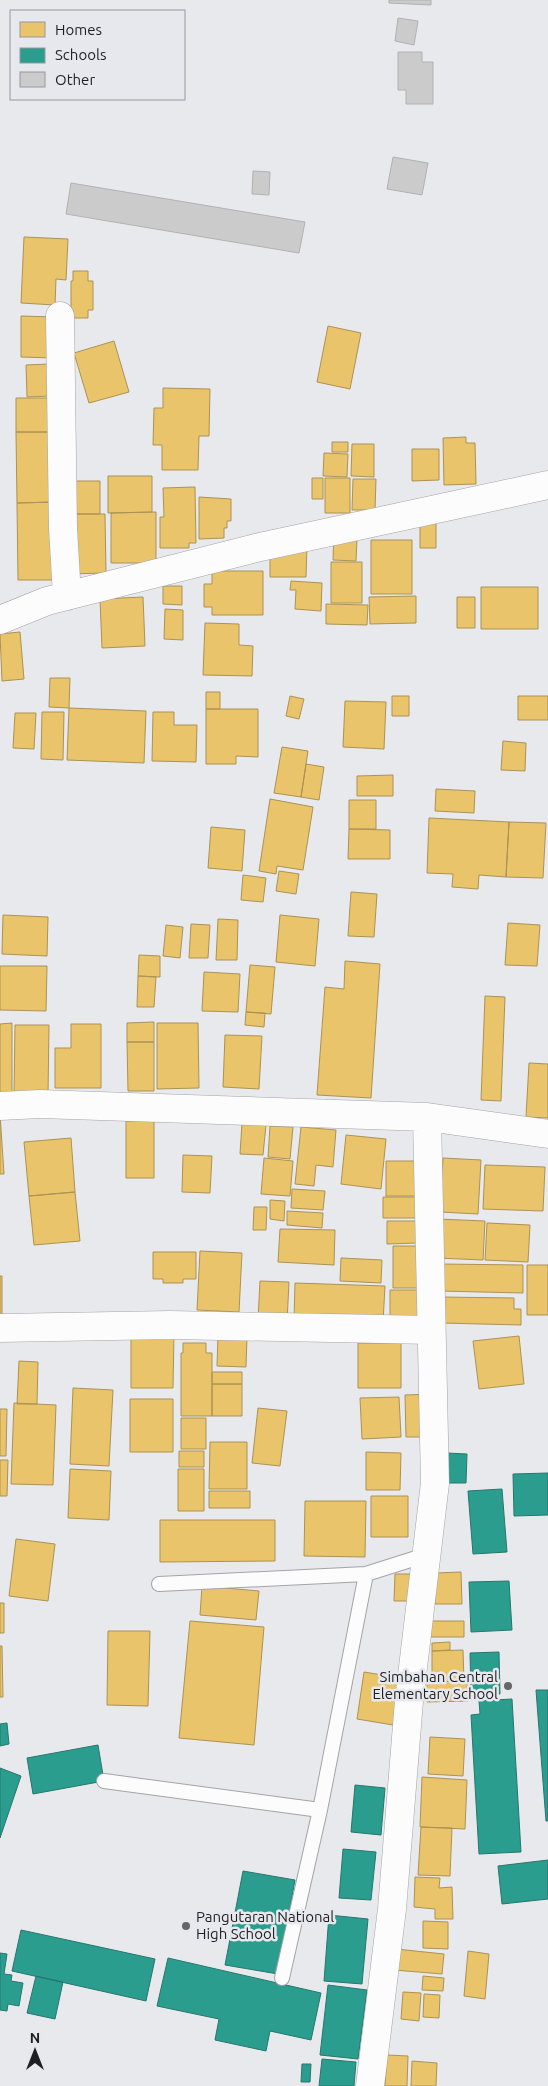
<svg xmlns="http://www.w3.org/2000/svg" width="548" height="2086" font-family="Ubuntu,sans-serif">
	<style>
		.homes { fill: #e9c46a; stroke: #ac9254 }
		.schools { fill: #2a9d8f; stroke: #26776e }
		.building { fill: #cbcbcc; stroke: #b2b1b2 }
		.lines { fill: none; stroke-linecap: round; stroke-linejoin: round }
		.lane-casing { stroke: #a4a4a7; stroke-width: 16 }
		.street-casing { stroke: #a4a4a7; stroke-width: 29 }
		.lane { stroke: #fcfcfc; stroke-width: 14 }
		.street { stroke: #fcfcfc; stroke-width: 28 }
		.poi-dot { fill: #656668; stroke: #e7e8ed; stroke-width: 2 }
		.labels { text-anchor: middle; stroke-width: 5; stroke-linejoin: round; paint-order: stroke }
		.poi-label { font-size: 15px; fill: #1e1f21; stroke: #e7e8ed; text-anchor: end }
	</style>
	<rect width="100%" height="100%" fill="#e8e9ec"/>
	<path class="homes" d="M24,237l44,2 -2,41 -10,-1 -1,26 -34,-2z
		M73,271h15v10h5v29h-5v8h-15v-8h-2v-29h2z
		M21,316l34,1 -2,41 -32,-1z
		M328,326l33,7 -11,56 -33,-7z
		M114,341l15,51 -40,11 -15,-50z
		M49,364l1,32 -23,1 -1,-32z
		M163,388l47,1 -1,47h-10l-1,34h-36v-25h-9l1,-37h9z
		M16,398h38l1,34h-39z
		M16,432h39v70l-38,1z
		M466,437v6h9l1,41 -32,1 -1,-47z
		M332,442h16v10h-16z
		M352,444h22v33l-23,-1z
		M412,449h27v31l-27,1z
		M324,453l24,1 -1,23 -24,-1z
		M108,476h44v36l-44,1z
		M312,478h11v21h-11z
		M325,478h25v35h-25z
		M353,479h23l-1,31h-23z
		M74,481h26v33h-25z
		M195,487l1,56h-7v5h-29v-31h4l-1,-29z
		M199,497l32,2v22h-4v7h-3v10l-25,1z
		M55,502l1,78h-38l-1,-77z
		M156,512v51h-45v-50z
		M75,514h30l1,59 -38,1z
		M420,518h16v30h-16z
		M334,531l23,8 -1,22 -23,-1z
		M371,540h41v54h-41z
		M270,544l37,1 -1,32h-36z
		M331,562h31v41h-31z
		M212,571h51v44h-51v-8h-8v-23h8z
		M291,581l31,2 -1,28 -26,-2 1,-19h-6z
		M163,586h19v19l-19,-1z
		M481,587h57v42h-57z
		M416,596v27l-46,1 -1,-27z
		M143,597l2,49 -43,2 -2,-49z
		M457,597h18v31h-18z
		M326,604l42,1 -1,20 -41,-1z
		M165,609l18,1v30l-19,-1z
		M205,623l34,1v21l14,1 -1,30 -49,-1z
		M20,632l4,47 -22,2 -2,-47z
		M50,678h20l-1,30 -20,-1z
		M206,692h14v17h-14z
		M290,696l14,3 -5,20 -13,-3z
		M392,696h17v20h-17z
		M518,696h30v24h-30z
		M345,701l41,1 -2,47 -41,-2z
		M69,708l77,3 -2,52 -77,-3z
		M206,709h52v48l-22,-1v8h-30z
		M42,712h22l-1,48 -22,-1z
		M153,712h21v13h23l-1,37 -44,-1z
		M15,713h21l-2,36 -21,-1z
		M503,741l23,2 -1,28 -24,-1z
		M282,747l26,4 -7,46 -27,-4z
		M306,764l18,3 -5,33 -18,-3z
		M393,775v21h-36v-20z
		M436,789l39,2 -1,22 -39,-2z
		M270,799l43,8 -10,63 -26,-4 -1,8 -17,-3z
		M349,800h27v29h-27z
		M429,818l80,4 -3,55 -27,-2 -1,14 -26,-2 1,-13 -26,-1z
		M509,822l37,1 -3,55 -37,-1z
		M211,827l34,3 -3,41 -34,-3z
		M349,829l41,1v29h-42z
		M279,871l20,3 -3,20 -20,-3z
		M243,875l23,3 -3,24 -22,-2z
		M351,892l26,2 -3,43 -26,-1z
		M3,915l45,2 -1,39 -45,-2z
		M280,915l39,4 -4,47 -39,-4z
		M218,919l20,1 -1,40h-21z
		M508,923l32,2 -3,41 -32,-1z
		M191,924l19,1 -2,33h-19z
		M166,925l17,2 -3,31 -17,-2z
		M139,955l21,1v21l-22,-1z
		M345,961l35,3 -9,134 -54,-3 8,-108 19,2z
		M250,965l25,2 -4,47 -25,-2z
		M0,966h47l-1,45 -46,-1z
		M204,972l36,2 -2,38 -36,-1z
		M138,976l18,1 -2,30h-17z
		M485,996l20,1 -4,104 -20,-1z
		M246,1012l19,1 -1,14 -19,-2z
		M154,1022v20h-27v-19z
		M12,1023v70h-12v-69z
		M157,1023h41l1,65 -42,1z
		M71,1024h30v64h-46v-40h16z
		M15,1025h34l-1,70h-34z
		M225,1035l37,1 -3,53 -36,-2z
		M127,1042h27v49h-26z
		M529,1063l19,1v54l-22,-1z
		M0,1114l4,60h-4z
		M126,1121h28v57h-28z
		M242,1123l24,2 -3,30 -23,-1z
		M270,1126l23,1 -3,32 -22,-2z
		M301,1127l35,3 -3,37 -17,-2 -2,21 -19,-2z
		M346,1135l40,4 -5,50 -40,-5z
		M71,1138l4,54 -46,4 -5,-54z
		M183,1155l29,1 -2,37 -28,-1z
		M264,1158l29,3 -3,35 -29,-2z
		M443,1158l38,2 -3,54 -38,-2z
		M386,1161h34l-1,35h-33z
		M485,1165l60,2 -2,44 -60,-2z
		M292,1189l33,2 -2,19 -32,-2z
		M75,1192l5,49 -46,4 -5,-49z
		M383,1197h34v21h-34z
		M270,1200l15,1 -1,20 -14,-2z
		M254,1207h13l-1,23h-13z
		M287,1211l36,2 -1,15 -35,-3z
		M438,1219l47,2 -2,39 -47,-2z
		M387,1221h31v22l-31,1z
		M487,1223l43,2 -2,37 -43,-2z
		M280,1229l55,1 -1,35 -56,-3z
		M393,1246h25v42h-25z
		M200,1251l42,2 -3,59 -42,-2z
		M153,1252h43v27h-13v4h-20v-4h-10z
		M341,1258l41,2 -1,23 -41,-2z
		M440,1264l83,1v28l-83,-2z
		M527,1265h21v50h-21z
		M0,1276h2v39h-2z
		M260,1281l29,1 -2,40 -29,-2z
		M295,1283l90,3 -2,37 -89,-3z
		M390,1290h31v30h-31z
		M441,1297l73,1v11h7v16l-80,-2z
		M131,1331l43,1 -1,56h-42z
		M218,1336l29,1 -1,30 -29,-1z
		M519,1336l5,48 -45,5 -6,-48z
		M183,1343h23v10h6v63h-31v-63h2z
		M358,1343h43v45h-43z
		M19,1361l19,1 -1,42h-20z
		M212,1372h30v12h-30z
		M212,1384h30v32h-30z
		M73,1388l40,2 -4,76 -39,-2z
		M435,1394v43h-29l-1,-42z
		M399,1397l2,40 -39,2 -2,-41z
		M130,1399h43v53h-43z
		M14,1403l42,2 -3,80 -42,-1z
		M258,1408l29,3 -7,55 -28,-3z
		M0,1409h7l-1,47h-6z
		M181,1418h25v31h-25z
		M210,1442h37v47h-38z
		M179,1451h25v16h-25z
		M366,1452l35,1 -1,37h-34z
		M0,1460h8l-1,36h-7z
		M70,1469l41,2 -2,49 -41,-2z
		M178,1469h26v42h-26z
		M209,1491h41v17h-41z
		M371,1496h37v41h-37z
		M305,1501h61l-1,56 -61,-1z
		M160,1520h115v41l-115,1z
		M16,1539l39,5 -7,57 -39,-5z
		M461,1572l1,32h-27v-31z
		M395,1574h16l-1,27h-16z
		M202,1586l57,5 -3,29 -56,-5z
		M0,1603h4v30h-4z
		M190,1621l74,6 -10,118 -75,-7z
		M427,1621h37v16h-37z
		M108,1631h42l-2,75 -41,-1z
		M450,1642v8l-18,1v-8z
		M0,1646h2l1,51h-3z
		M463,1650l1,31 -32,1v-31z
		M364,1672l43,7 -8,47 -42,-7z
		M467,1681l1,20 -41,1v-20z
		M430,1737l35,2 -2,37 -35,-2z
		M422,1777l45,3 -2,49 -45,-2z
		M421,1827l31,1 -2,48 -32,-1z
		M415,1877l25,1 -1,10 13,-1 1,32h-18v-10l-21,-2z
		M423,1921l25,1v27l-25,-1z
		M396,1949l48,5 -2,20 -48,-4z
		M468,1951l21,3 -4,45 -21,-3z
		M423,1976l21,2 -1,13 -21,-1z
		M403,1992l18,1 -2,28 -18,-2z
		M424,1994l16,1 -1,23 -16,-1z
		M387,2055l21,1 -1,30h-22z
		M412,2061l25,2 -1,23h-25z"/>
	<path class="schools" d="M447,1453l20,1 -1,29h-19z
		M548,1473v42l-34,1 -1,-42z
		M502,1489l5,63 -34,2 -5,-63z
		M509,1581l3,49 -41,2 -2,-50z
		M499,1652l1,42h-29l-1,-41z
		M536,1690h12v131h-2z
		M512,1699l9,153 -42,2 -8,-139 9,-1 -1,-13z
		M7,1723l2,21 -9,2v-22z
		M98,1745l6,36 -71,13 -6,-36z
		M0,1768l21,8 -21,62z
		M355,1785l30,3 -4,47 -30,-3z
		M343,1849l33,3 -5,48 -32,-2z
		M548,1860v39l-46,5 -4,-38z
		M243,1871l52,9 -17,94 -53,-9z
		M329,1915l39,4 -6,65 -38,-3z
		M21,1930l134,29 -9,42 -134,-30z
		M0,1953l7,1 -3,20 8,1 -1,6 12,2 -4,23 -11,-2 -1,7 -7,-1z
		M168,1958l153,35 -10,47 -41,-9 -4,20 -51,-11 4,-21 -62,-13z
		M36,1976l27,6 -8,37 -28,-6z
		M328,1985l39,5 -9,69 -38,-4z
		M322,2059l34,3 -2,24h-35z
		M302,2064h9l-1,18h-9z"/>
	<path class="building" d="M389,0h42v5l-42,-2z
		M398,18l20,3 -4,24 -19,-4z
		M398,52h24v10h11v42h-27v-14h-8z
		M393,157l35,6 -6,32 -35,-6z
		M253,171l17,1 -1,23 -17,-1z
		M71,183l234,39 -6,31 -233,-39z"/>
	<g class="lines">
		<defs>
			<path id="lane" d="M159,1584l207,-10 60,-19
				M104,1781l216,29 46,-236
				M282,1978l38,-168"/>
			<path id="street" d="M60,316l3,212 4,68
				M0,620l47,-19 213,-54 288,-62
				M0,1106l40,-2 387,13 121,17
				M0,1328l170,-3 261,5
				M370,2086l22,-177 17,-208 26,-218 -8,-366"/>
		</defs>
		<use href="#lane" class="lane-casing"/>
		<use href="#street" class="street-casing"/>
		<use href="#lane" class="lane"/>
		<use href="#street" class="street"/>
	</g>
	<g class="poi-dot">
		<circle cx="508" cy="1686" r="5"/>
		<circle cx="186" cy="1926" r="5"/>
	</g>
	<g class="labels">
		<g class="poi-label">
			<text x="498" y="1682">Simbahan Central<tspan x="498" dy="17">Elementary School</tspan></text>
			<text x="196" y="1922" text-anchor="start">Pangutaran National<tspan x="196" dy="17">High School</tspan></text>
		</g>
	</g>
	<rect x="10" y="10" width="175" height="90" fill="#e7e8ed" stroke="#97989b"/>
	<rect x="20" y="22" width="25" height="15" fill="#e9c46a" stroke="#97989b"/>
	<text x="55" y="35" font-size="15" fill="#1e1f21">Homes</text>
	<rect x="20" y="48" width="25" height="15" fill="#2a9d8f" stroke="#97989b"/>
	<text x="55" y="60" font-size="15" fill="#1e1f21">Schools</text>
	<rect x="20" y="72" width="25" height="15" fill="#cbcbcc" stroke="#97989b"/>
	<text x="55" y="85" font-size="15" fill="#1e1f21">Other</text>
	<g transform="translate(35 2051)" stroke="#e7e8ed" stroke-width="4" paint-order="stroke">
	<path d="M0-4L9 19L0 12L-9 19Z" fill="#1e1f21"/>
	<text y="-8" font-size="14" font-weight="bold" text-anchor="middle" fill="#1e1f21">N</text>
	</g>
</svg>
